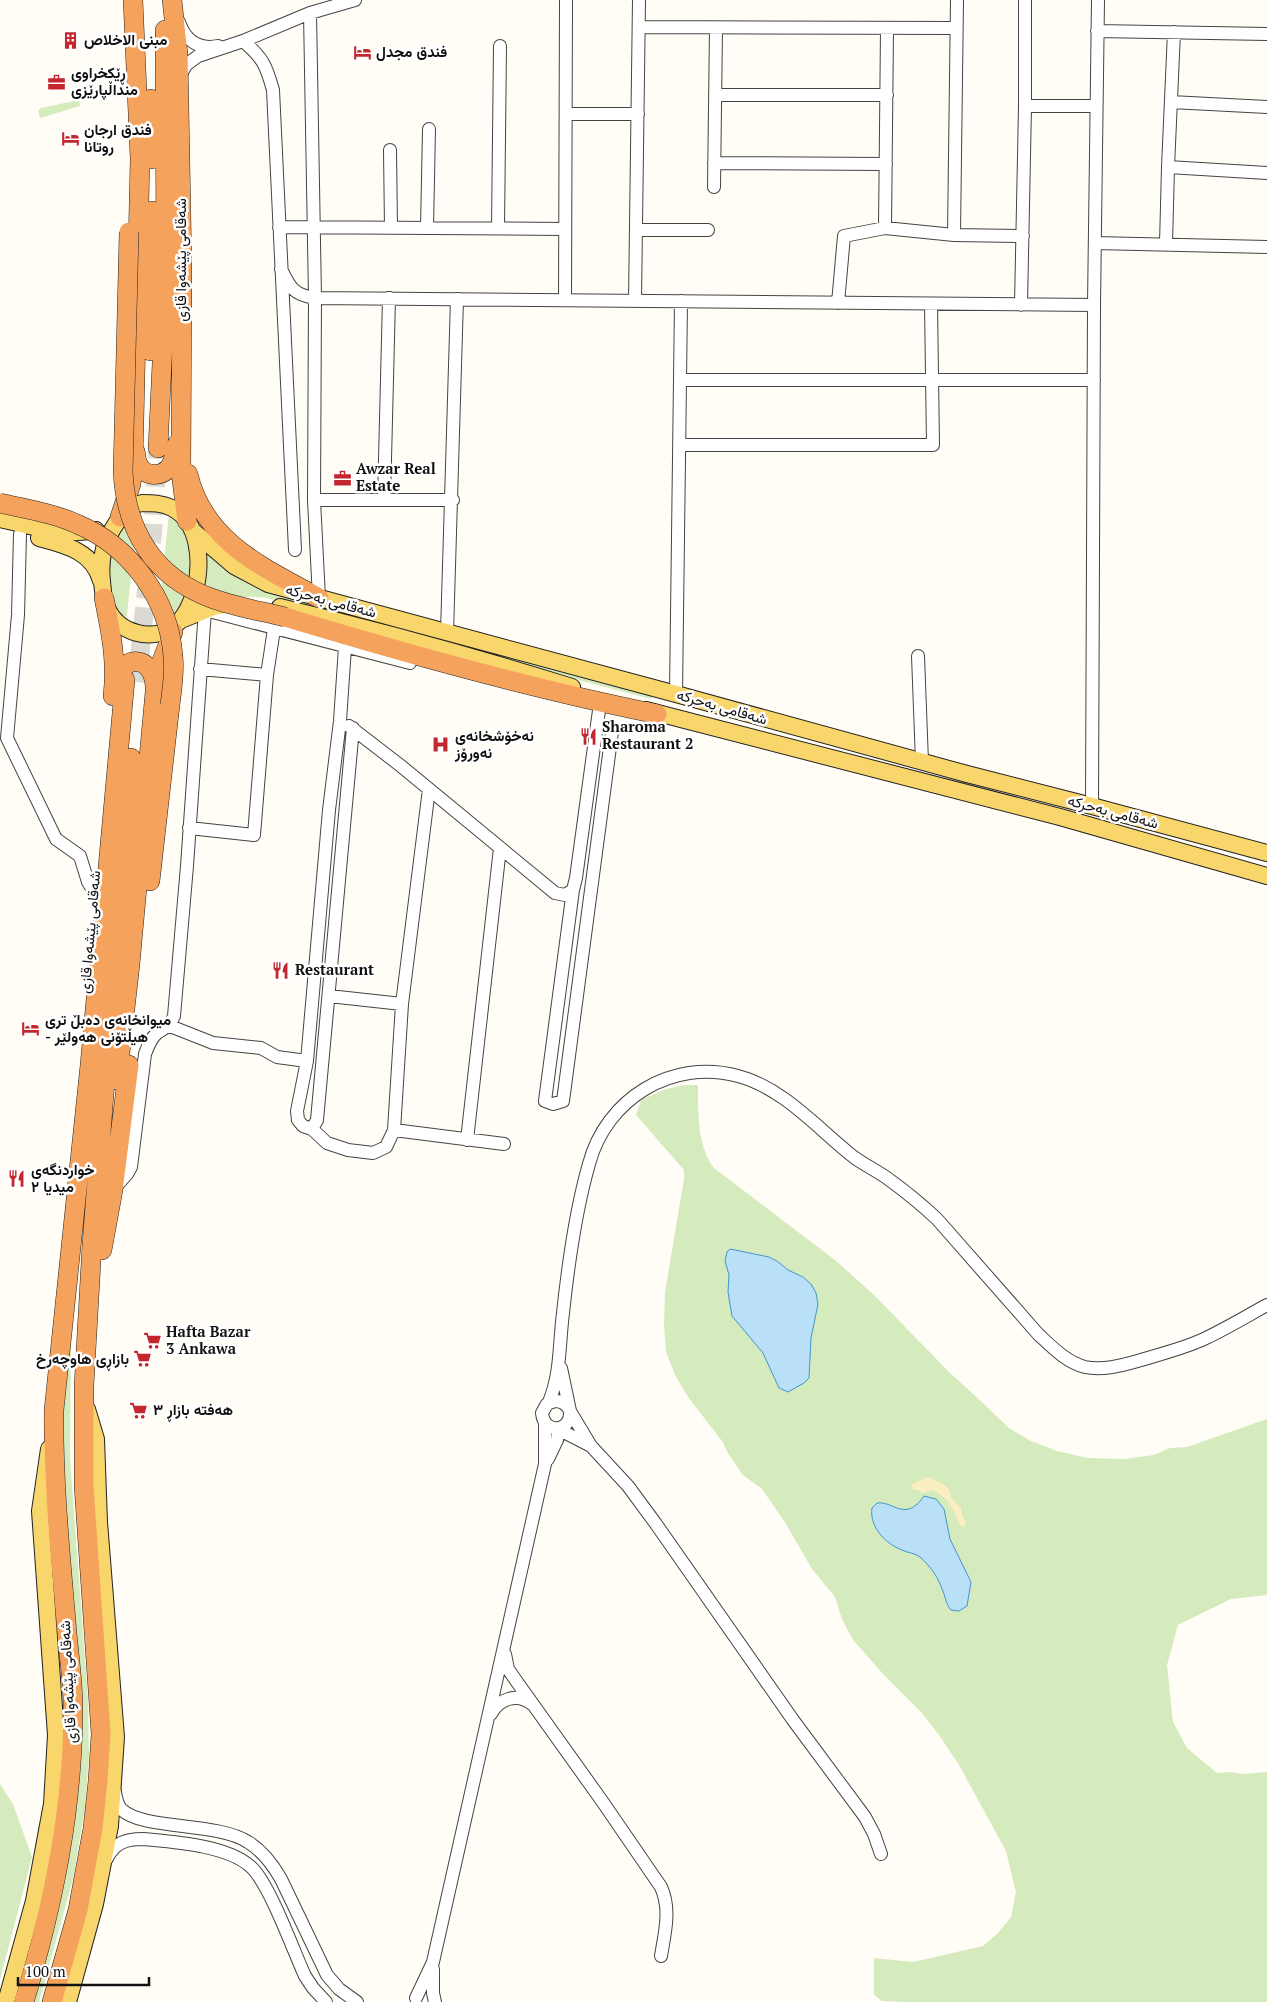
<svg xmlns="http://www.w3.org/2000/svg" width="1267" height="2002" font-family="'PT Serif',Vazirmatn,serif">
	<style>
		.green { fill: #d5ebbd }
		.sand { fill: #fbeec1 }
		.water { fill: #b9e0f7; stroke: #3f96cf }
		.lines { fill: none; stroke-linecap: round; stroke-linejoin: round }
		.highway-tunnel { stroke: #dbdad3; stroke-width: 19; stroke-dasharray: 19 9; stroke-linecap: butt }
		.minor-casing { stroke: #444; stroke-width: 14 }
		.major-casing { stroke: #222; stroke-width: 18 }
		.highway-casing { stroke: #222; stroke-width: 20 }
		.minor { stroke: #fff; stroke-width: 12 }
		.major { stroke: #f9d66b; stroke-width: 16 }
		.highway { stroke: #f5a25d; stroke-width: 19 }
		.highway-bridge-casing { stroke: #222; stroke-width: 20; stroke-linecap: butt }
		.highway-bridge { stroke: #f5a25d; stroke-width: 19 }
		.labels { text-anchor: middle; stroke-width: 5; stroke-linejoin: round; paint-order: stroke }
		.poi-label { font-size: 15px; font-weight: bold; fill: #111; stroke: #fff; text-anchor: start }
		.street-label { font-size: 15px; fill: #111; stroke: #fff }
	</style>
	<rect width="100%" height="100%" fill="#fffdf5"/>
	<path class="green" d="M79,100l1,6 -40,12 -2,-7 3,-3z
		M138,512l-12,111 -15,-22 -2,-35 2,-16 12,-24z
		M169,513l17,17 7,29 -9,47 -27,25z
		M203,546l12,13 31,23 27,11 379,100 -1,6 -384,-101c-28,-4 -44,3 -69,12 7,-24 11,-39 5,-64z
		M685,1085h13c0,28 -1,60 16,83l121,92 39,35 75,77 36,33 24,23 20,12 28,11 31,7 37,1 29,-4 16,-7 17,-1 80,-28v176l-36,4 -53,26 -11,40 6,57 14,26 30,25 14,-1 11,2 25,-2v230h-362l-23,-1 -8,-6v-37l39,4 70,-16 15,-13 13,-16 5,-25 -10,-41 -47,-86 -20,-30 -17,-22 -38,-38 -31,-35 -11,-21 -7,-22 -23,-28 -26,-45 -24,-35 -19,-14 -14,-20 -7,-14 -34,-44 -13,-22 -9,-23 -2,-26 1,-34 19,-113v-9l-48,-55 5,-15 25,-11z
		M71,1331l-1,128 18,241 1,54 -4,54 -12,71 -34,123h-7l33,-124 16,-123v-55l-19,-245 4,-87z
		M0,1784l13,20 19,53 -32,123z"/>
	<path class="sand" d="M928,1477c10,6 23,7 23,21l10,10 1,8 4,6 -2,6 -4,-3c-4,-12 -14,-31 -28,-35l-11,3 -2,-3h-6l-1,-6z"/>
	<path class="water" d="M730,1249l39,8 8,4 11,9 15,7 8,7 5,9 2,11 -7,34 -2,40 -5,5 -16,9 -9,-4 -16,-35 -31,-37 -4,-24 1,-17 -4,-14 2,-9z
		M924,1496l12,3 8,10 6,30 21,43 -4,24 -8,5 -8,-1c-6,-7 -5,-13 -9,-21 -4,-12 -12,-23 -22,-32 -5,-4 -12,-4 -18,-7 -16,-6 -33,-23 -30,-42l5,-5c14,-2 25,14 39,2 3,-2 6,-6 8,-9z"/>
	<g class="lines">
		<path class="highway-tunnel" d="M137,682l16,-155 5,-79"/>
		<defs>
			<path id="minor" d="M310,13l5,285 -1,202 5,98
				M179,22c6,18 19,28 39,24
				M640,27l316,1
				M1097,31l170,3
				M243,41c20,17 23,24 30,49l22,460
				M180,76l6,-11 12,-9 45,-15 67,-28 45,-13
				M715,95h172
				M1171,102l96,5
				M1025,106h71
				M566,114h72
				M390,150l1,78
				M714,163l172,1
				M1168,167l6,-135
				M714,187l2,-159
				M279,227l286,2
				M427,228l2,-99
				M498,228l2,-182
				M885,228l2,-199
				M636,230h72
				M954,235l3,-235
				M1095,243l172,4
				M1166,244l2,-77 99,6
				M281,269c9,19 13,26 34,29l779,7
				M565,300l1,-300
				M635,301l4,-301
				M838,303l6,-67 41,-8 69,7 69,1
				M1021,305l4,-199v-106
				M681,380h413
				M679,445h254l-2,-141
				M314,500h139
				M384,500l5,-202
				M20,534l-2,81 -11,123 49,101 24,17 8,26 5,8
				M447,633l10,-334
				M345,647l-5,74 -11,89 -22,251 -10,50 1,9 5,6 9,3 5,-9 36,-392
				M918,656l4,106
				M200,669l67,6
				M676,694l5,-393
				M349,726l52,40 154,127 10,2 8,-5 3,-12 24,-175
				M429,789l-27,215 -8,126 110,14
				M1092,806l2,-501 4,-305
				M189,828l65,7 13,-160 7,-46
				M573,890l-28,211 8,3 10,-3 49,-369 -5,-5 -10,-1
				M329,996l73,8
				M170,1026l43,17 48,5 16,9 30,4
				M312,1129l15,14 21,7 25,3 13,-6 8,-17
				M467,1140l33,-292
				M113,1190l14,-16 4,-7 14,-113c3,-8 6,-16 12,-21 9,-6 13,-7 17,-17l13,-150 18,-256 205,53
				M561,1368l9,43c2,21 -26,24 -28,2l5,-9 8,-3c7,0 12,3 15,10l21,35 37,40 28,38 137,196 72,97 9,17 7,20
				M549,1402c12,-29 10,-58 14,-89 5,-47 13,-104 26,-149 17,-65 83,-106 149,-88 46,12 81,54 117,82 10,7 22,13 32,20 18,13 34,26 50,41l101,115c14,13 28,28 47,33 18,4 38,-2 56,-7 22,-7 45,-12 65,-22 21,-10 41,-22 61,-33
				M548,1459l9,-19 1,-11 31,16
				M505,1654l3,15 9,13 85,119 59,86c10,22 4,45 0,69
				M491,1714c8,-15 26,-22 41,-10
				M115,1792c1,7 2,13 7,18 22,20 95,12 126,32 15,9 25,23 33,37l46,96 12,14 18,13
				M106,1860c8,-17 19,-21 37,-21 31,3 83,6 107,27 19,16 43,84 55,110l8,12 13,14
				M433,1969v24l2,9
				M416,1998l17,-36 112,-498v-41"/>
			<path id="major" d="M142,503c10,0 20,0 30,5 28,14 30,55 23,82 -3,12 -10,28 -21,36 -22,17 -56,7 -67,-18 -4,-8 -4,-18 -5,-27 -2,-17 1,-36 10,-51 8,-13 14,-24 30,-27z
				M0,519c32,7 63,18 96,11
				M192,530l42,36 34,18 408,110 291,80 125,32 175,47
				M39,538c26,7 54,13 62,43
				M280,607c98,23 196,50 292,80
				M181,620l32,-13 18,-3
				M646,710l414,107 207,59
				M6,2002l28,-101 18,-97 4,-69 -16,-224 9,-62
				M68,2002l27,-98 15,-78 6,-89 -17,-215 -3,-83 -9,-30"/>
			<path id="highway" d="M172,0l6,54 4,211 -1,207 6,49
				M151,99l1,60
				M150,351l2,-140
				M158,448l8,-170 -1,-248
				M135,451c1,4 1,9 3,13 5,12 22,14 31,4 5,-6 6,-16 8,-24
				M188,474c16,68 75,93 131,124
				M120,517l11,-33 2,-19 7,-306 -7,-159
				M104,598c7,35 13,62 9,98
				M285,617c122,37 247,72 372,97
				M116,683c6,-30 37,-28 39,3
				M150,881l20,-176
				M117,1080l13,-116 26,-283 4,-15 13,-34
				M102,1250l11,-60 16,-125
				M24,2002c29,-96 49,-193 49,-294 0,-29 -5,-58 -7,-87 -6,-70 -13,-141 -12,-211l36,-345 35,-385
				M52,2002l26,-92 15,-82 5,-47 3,-47 -17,-248v-100l8,-142 39,-486"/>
		</defs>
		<use href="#minor" class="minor-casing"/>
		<use href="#major" class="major-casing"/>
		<use href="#highway" class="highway-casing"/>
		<use href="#minor" class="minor"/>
		<use href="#major" class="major"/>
		<use href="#highway" class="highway"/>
		<defs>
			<path id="highway-bridge" d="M129,232l-6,240c3,59 31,105 88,126 24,9 50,13 74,19
				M0,503c26,6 53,10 77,21 53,22 92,75 96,132 2,16 -1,33 -3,49"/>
		</defs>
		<use href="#highway-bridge" class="highway-bridge-casing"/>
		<use href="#highway-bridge" class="highway-bridge"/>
	</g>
	<defs>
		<symbol id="building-bare" viewBox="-9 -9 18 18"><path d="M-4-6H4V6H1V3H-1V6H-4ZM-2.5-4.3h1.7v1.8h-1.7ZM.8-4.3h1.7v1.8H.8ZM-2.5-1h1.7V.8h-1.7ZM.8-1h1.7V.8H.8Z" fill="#c4262e" stroke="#fff" stroke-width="2.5" paint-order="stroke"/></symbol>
		<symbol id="hotel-bare" viewBox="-9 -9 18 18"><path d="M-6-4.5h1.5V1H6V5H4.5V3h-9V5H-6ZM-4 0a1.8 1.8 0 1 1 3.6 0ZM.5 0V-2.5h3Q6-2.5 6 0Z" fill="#c4262e" stroke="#fff" stroke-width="2.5" paint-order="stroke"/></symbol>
		<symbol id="office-bare" viewBox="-9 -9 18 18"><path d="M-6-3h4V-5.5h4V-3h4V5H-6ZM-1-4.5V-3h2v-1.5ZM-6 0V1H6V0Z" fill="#c4262e" stroke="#fff" stroke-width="2.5" paint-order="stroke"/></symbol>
		<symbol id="restaurant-bare" viewBox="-9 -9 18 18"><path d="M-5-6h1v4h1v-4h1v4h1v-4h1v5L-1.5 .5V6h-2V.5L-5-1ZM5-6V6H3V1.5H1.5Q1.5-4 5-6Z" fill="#c4262e" stroke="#fff" stroke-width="2.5" paint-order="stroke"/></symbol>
		<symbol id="hospital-bare" viewBox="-9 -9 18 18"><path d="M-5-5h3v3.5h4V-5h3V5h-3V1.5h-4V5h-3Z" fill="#c4262e" stroke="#fff" stroke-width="2.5" paint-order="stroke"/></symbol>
		<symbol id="supermarket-bare" viewBox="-9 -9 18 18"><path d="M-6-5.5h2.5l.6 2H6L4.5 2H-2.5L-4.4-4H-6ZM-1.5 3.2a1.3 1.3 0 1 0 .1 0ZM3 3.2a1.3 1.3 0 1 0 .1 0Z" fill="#c4262e" stroke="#fff" stroke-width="2.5" paint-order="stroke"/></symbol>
	</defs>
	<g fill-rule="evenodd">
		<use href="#building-bare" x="58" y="28" width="25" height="25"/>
		<use href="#hotel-bare" x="350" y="40" width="25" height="25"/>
		<use href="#office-bare" x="44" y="70" width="25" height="25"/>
		<use href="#hotel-bare" x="58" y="126" width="25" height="25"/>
		<use href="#office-bare" x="330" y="466" width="25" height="25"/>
		<use href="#restaurant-bare" x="576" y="724" width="25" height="25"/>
		<use href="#hospital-bare" x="428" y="732" width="25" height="25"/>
		<use href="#restaurant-bare" x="268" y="958" width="25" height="25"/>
		<use href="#hotel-bare" x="18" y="1016" width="25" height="25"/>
		<use href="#restaurant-bare" x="4" y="1166" width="25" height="25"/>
		<use href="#supermarket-bare" x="140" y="1328" width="25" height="25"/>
		<use href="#supermarket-bare" x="130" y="1346" width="25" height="25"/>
		<use href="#supermarket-bare" x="126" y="1398" width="25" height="25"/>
	</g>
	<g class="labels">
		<g class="poi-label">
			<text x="84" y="45">مبنى الاخلاص</text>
			<text x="376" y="57">فندق مجدل</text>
			<text x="71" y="78">ڕێکخراوی<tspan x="71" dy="17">منداڵپارێزی</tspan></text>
			<text x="84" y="135">فندق ارجان<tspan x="84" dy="17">روتانا</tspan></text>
			<text x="356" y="474">Awzar Real<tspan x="356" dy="17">Estate</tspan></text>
			<text x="602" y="732">Sharoma<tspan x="602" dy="17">Restaurant 2</tspan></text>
			<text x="455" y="741">نەخۆشخانەی<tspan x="455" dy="17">نەورۆز</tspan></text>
			<text x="295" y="975">Restaurant</text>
			<text x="45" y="1025">میوانخانەی دەبڵ تری<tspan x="45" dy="17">- هیڵتۆنی هەولێر</tspan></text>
			<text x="31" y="1175">خواردنگەی<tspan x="31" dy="17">میدیا ٢</tspan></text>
			<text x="166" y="1337">Hafta Bazar<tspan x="166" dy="17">3 Ankawa</tspan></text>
			<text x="129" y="1364" text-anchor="end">بازاڕی هاوچەرخ</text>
			<text x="153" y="1415">هەفتە بازاڕ ٣</text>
		</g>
		<g class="street-label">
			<text transform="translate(181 260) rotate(-90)" y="5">شەقامی پێشەوا قازی</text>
			<text transform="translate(331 601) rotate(15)" y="5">شەقامی بەحرکە</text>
			<text transform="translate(722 707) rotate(16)" y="5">شەقامی بەحرکە</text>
			<text transform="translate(1113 812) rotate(15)" y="5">شەقامی بەحرکە</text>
			<text transform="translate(90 932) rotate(-85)" y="5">شەقامی پێشەوا قازی</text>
			<text transform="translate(68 1682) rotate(-93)" y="5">شەقامی پێشەوا قازی</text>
		</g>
	</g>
	<path d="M18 1977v8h131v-8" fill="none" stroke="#111111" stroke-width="2.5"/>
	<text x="25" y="1977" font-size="15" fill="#111111" stroke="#ffffff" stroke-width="4" paint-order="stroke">100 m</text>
</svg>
